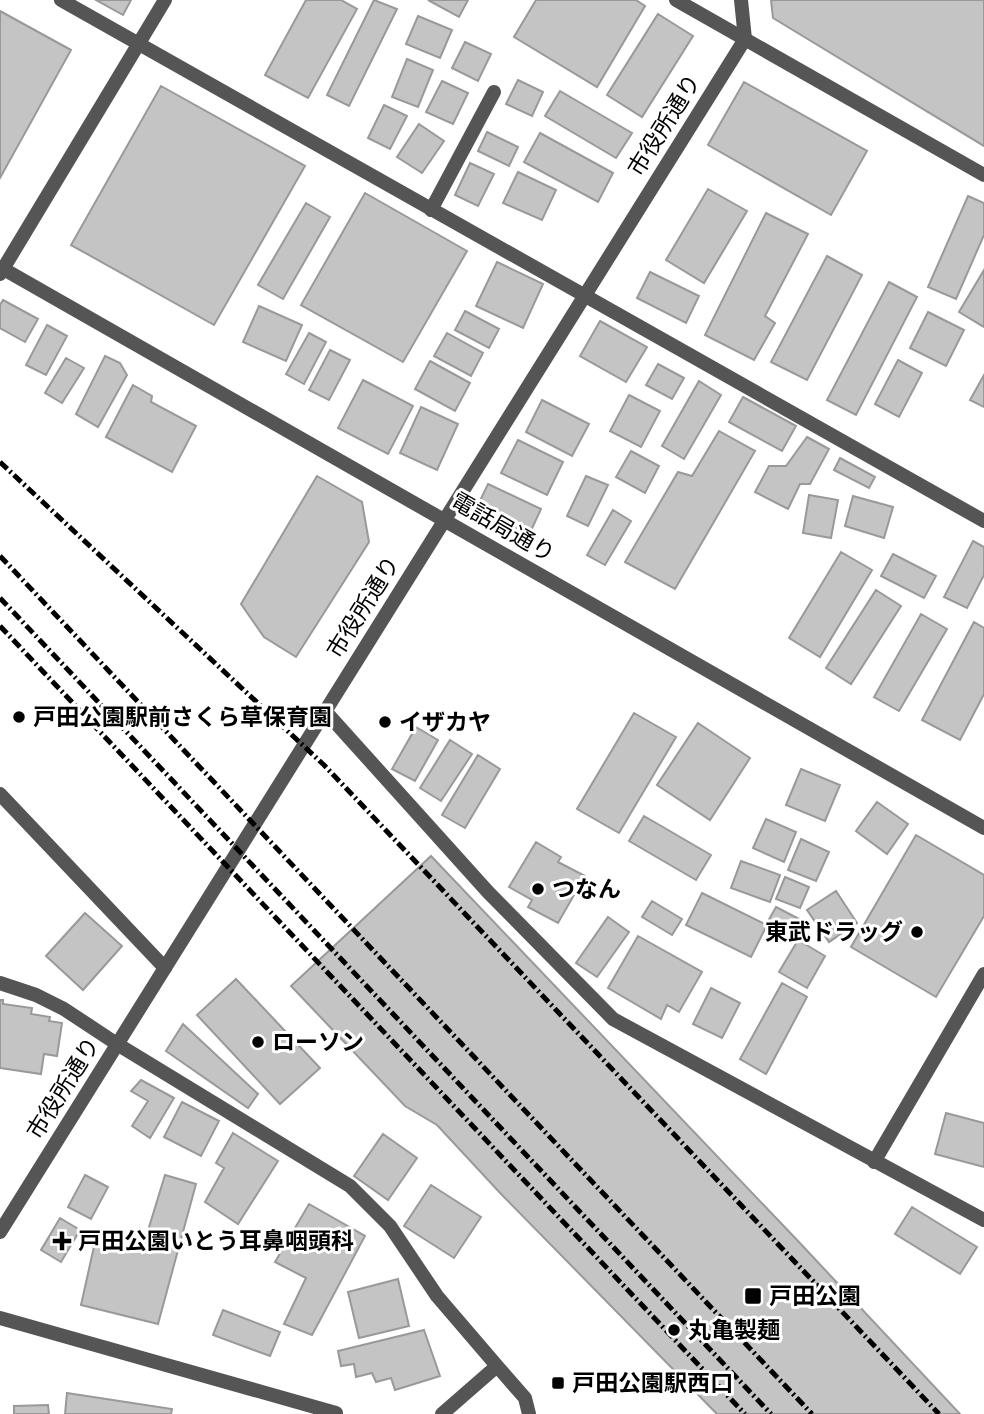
<svg xmlns="http://www.w3.org/2000/svg" width="984" height="1414" font-family="Karla,'Noto Sans JP',sans-serif">
	<style>
		.building { fill: #c4c4c4; stroke: #999; stroke-width: 2 }
		.lines { fill: none; stroke-linecap: round; stroke-linejoin: round }
		.service { stroke: #555; stroke-width: 14 }
		.minor { stroke: #555; stroke-width: 14 }
		.tertiary { stroke: #555; stroke-width: 14 }
		.rail { stroke: #000; stroke-width: 5; stroke-dasharray: 10 3.5 2 3.5; stroke-linecap: butt }
		.poi-dot { fill: #000; stroke: #fff; stroke-width: 2.5 }
		.labels { text-anchor: middle; stroke-width: 6; stroke-linejoin: round; paint-order: stroke }
		.street-label { font-size: 23px; fill: #000; stroke: #fff }
		.poi-label { font-size: 23px; font-weight: bold; fill: #000; stroke: #fff; text-anchor: start }
	</style>
	<rect width="100%" height="100%" fill="#fff"/>
	<path class="building" d="M96,0h35l-8,15z
		M306,0h35l16,9 -49,89 -43,-23z
		M374,0l23,9 -48,97 -22,-11z
		M428,0h40l-9,17z
		M536,0h100l9,6 -48,81 -83,-50z
		M771,0h213v146l-211,-128z
		M0,11l71,39 -71,128z
		M658,14l35,22 -51,81 -35,-22z
		M418,16l34,14 -12,28 -34,-14z
		M465,42l26,12 -13,27 -26,-13z
		M407,59l26,11 -15,37 -26,-10z
		M518,80l25,12 -11,24 -26,-12z
		M442,81l26,12 -15,31 -27,-12z
		M744,82l123,69 -36,64 -123,-70z
		M161,86l144,80 -91,159 -143,-80z
		M560,91l72,42 -16,25 -71,-42z
		M384,105l23,11 -17,33 -22,-11z
		M419,124l25,17 -22,32 -25,-16z
		M487,132l31,15 -9,19 -31,-15z
		M540,133l73,40 -15,29 -74,-40z
		M470,163l24,11 -16,32 -23,-11z
		M518,172l38,18 -14,30 -39,-17z
		M708,189l39,22 -43,72 -38,-23z
		M365,193l102,58 -64,111 -102,-57z
		M968,196l16,7v32l-28,64 -28,-12z
		M306,203l24,14 -47,82 -25,-14z
		M766,213l42,21 -43,82 10,7 -21,37 -49,-25z
		M827,256l35,19 -55,105 -36,-18z
		M497,262l46,22 -20,44 -47,-22z
		M984,270v57l-25,-15z
		M650,272l49,24 -13,27 -49,-25z
		M889,282l28,15 -61,118 -29,-15z
		M3,300l35,19 -13,23 -25,-14v-23z
		M259,306l43,19 -16,36 -43,-19z
		M465,311l34,18 -10,19 -34,-18z
		M928,312l36,18 -18,36 -36,-18z
		M600,321l47,26 -21,35 -46,-26z
		M47,325l20,11 -21,39 -20,-10z
		M309,333l17,9 -22,42 -18,-10z
		M447,333l36,20 -12,23 -37,-20z
		M330,350l20,10 -21,40 -20,-10z
		M105,356l15,7 7,12 -29,52 -22,-13z
		M66,358l18,10 -22,35 -17,-10z
		M898,360l24,13 -23,44 -24,-13z
		M430,361l40,22 -15,28 -40,-22z
		M658,364l26,14 -12,21 -26,-14z
		M984,375v32l-14,-7z
		M363,380l50,26 -25,48 -50,-26z
		M699,381l22,14 -37,64 -22,-13z
		M133,385l19,11 -1,6 45,24 -24,46 -66,-35z
		M629,395l31,16 -19,36 -31,-16z
		M743,397l53,29 -14,25 -53,-29z
		M542,400l47,24 -17,32 -46,-24z
		M421,407l37,17 -21,46 -37,-17z
		M719,431l36,20 -80,138 -50,-27 53,-90 14,4z
		M807,437l22,12 -19,35h-10l-12,25 -33,-17 14,-26h17z
		M518,440l45,22 -16,33 -46,-22z
		M631,451l28,15 -14,27 -29,-16z
		M840,458l35,19 -6,11 -35,-18z
		M317,476l45,26 7,40 -73,115 -32,-20 -23,-33z
		M586,476l22,9 -20,41 -21,-10z
		M488,484l53,25 -12,26 -53,-26z
		M809,495l29,5 -7,38 -28,-5z
		M853,496l40,11 -9,31 -39,-12z
		M613,510l18,11 -26,44 -18,-10z
		M973,541l11,6v28l-17,33 -23,-11z
		M841,552l31,18 -52,87 -31,-19z
		M893,554l43,22 -12,22 -43,-22z
		M876,590l25,16 -50,78 -25,-16z
		M921,614l26,15 -48,82 -25,-14z
		M974,622l10,6v66l-24,46 -38,-20z
		M634,713l42,24 -57,96 -42,-24z
		M698,723l52,35 -40,62 -53,-35z
		M416,727l22,13 -23,41 -23,-12z
		M450,740l22,14 -31,47 -21,-13z
		M478,755l22,14 -35,59 -23,-13z
		M801,769l39,16 -15,36 -39,-16z
		M877,802l31,22 -21,30 -31,-23z
		M644,816l67,39 -15,25 -67,-39z
		M766,819l30,13 -12,30 -31,-14z
		M916,835l68,40v41l-48,81 -85,-50z
		M801,839l28,13 -13,29 -28,-11z
		M536,842l25,15 -3,5 27,14 -27,47 -30,-16 4,-7 -23,-13z
		M431,856l367,385 162,173h-243l-215,-219 -65,-70 -32,-19 -114,-120z
		M741,861l39,14 -10,27 -39,-14z
		M785,877l24,10 -9,21 -24,-9z
		M836,891l21,32 -28,19 -22,-32z
		M702,893l65,32 -16,32 -65,-32z
		M652,901l30,18 -10,16 -30,-18z
		M776,907l27,14 -7,14 -28,-14z
		M85,913l37,33 -39,44 -37,-34z
		M608,917l21,15 -32,45 -21,-14z
		M638,936l64,36 -23,40 -12,-7 -6,14 -53,-31z
		M798,940l27,16 -18,32 -28,-16z
		M236,979l84,89 -40,36 -83,-89z
		M782,983l25,14 -41,77 -26,-15z
		M711,988l29,15 -18,35 -29,-14z
		M0,1000h3v4l29,4 -1,6 19,3 -1,4 13,2 -5,33 -13,-2 -3,20 -41,-6z
		M183,1024l75,70 -10,14 -82,-57z
		M141,1080l33,18 -24,40 -18,-12 16,-25 -17,-10z
		M182,1102l37,19 -18,35 -37,-19z
		M946,1113l38,10v44l-49,-13z
		M233,1133l45,28 -40,63 -33,-22 19,-34 -8,-5z
		M383,1134l34,24 -29,42 -34,-24z
		M85,1175l23,12 -17,32 -23,-12z
		M165,1175l31,9 -38,140 -77,-19 14,-63 47,8z
		M431,1185l50,32 -27,41 -50,-32z
		M309,1204l56,32 -53,99 -28,-11 22,-46 -31,-16z
		M912,1207l65,40 -17,27 -65,-40z
		M60,1218l20,12 -19,32 -20,-12z
		M398,1279l11,47 -50,12 -11,-46z
		M223,1310l57,22 -10,24 -57,-21z
		M424,1330l16,46 -45,14 -4,-12 -15,4 -4,-9 -16,4 -2,-13 -13,2 -3,-15z
		M67,1393l105,16 -1,5h-106z
		M48,1405l1,9h-35v-8z"/>
	<g class="lines">
		<path class="service" d="M431,210l63,-118"/>
		<path class="minor" d="M61,0l923,521
			M676,0l308,175
			M0,274l165,-274
			M325,711l163,181 125,127 371,201
			M0,794l165,174
			M0,983l36,12 28,14 53,35 233,142 40,40 47,70 60,70
			M874,1162l110,-188
			M442,1414l55,-48 28,32 4,16"/>
		<path class="tertiary" d="M0,267l984,561
			M0,1232l745,-1193 -4,-39
			M0,1318l336,95"/>
		<path class="rail" d="M0,462l324,303 615,649
			M0,556l812,858
			M0,598l771,816
			M0,626l745,788"/>
	</g>
	<g class="poi-dot">
		<circle cx="19" cy="717" r="7"/>
		<circle cx="385" cy="722" r="7"/>
		<circle cx="538" cy="889" r="7"/>
		<circle cx="917" cy="932" r="7"/>
		<circle cx="258" cy="1042" r="7"/>
		<path d="M58.5 1230.5h7v7h7v7h-7v7h-7v-7h-7v-7h7z"/>
		<rect x="744" y="1287" width="18" height="18" rx="3.5"/>
		<circle cx="674" cy="1330" r="7"/>
		<rect x="551" y="1376" width="14" height="14" rx="3.5"/>
	</g>
	<g class="labels">
		<g class="street-label">
			<text transform="translate(664 125) rotate(-58)" y="8">市役所通り</text>
			<text transform="translate(503 527) rotate(30)" y="8">電話局通り</text>
			<text transform="translate(363 607) rotate(-58)" y="8">市役所通り</text>
			<text transform="translate(63 1088) rotate(-58)" y="8">市役所通り</text>
		</g>
		<g class="poi-label">
			<text x="33" y="725">戸田公園駅前さくら草保育園</text>
			<text x="399" y="730">イザカヤ</text>
			<text x="552" y="897">つなん</text>
			<text x="903" y="940" text-anchor="end">東武ドラッグ</text>
			<text x="272" y="1050">ローソン</text>
			<text x="78" y="1249">戸田公園いとう耳鼻咽頭科</text>
			<text x="769" y="1304">戸田公園</text>
			<text x="688" y="1338">丸亀製麺</text>
			<text x="572" y="1391">戸田公園駅西口</text>
		</g>
	</g>
</svg>
